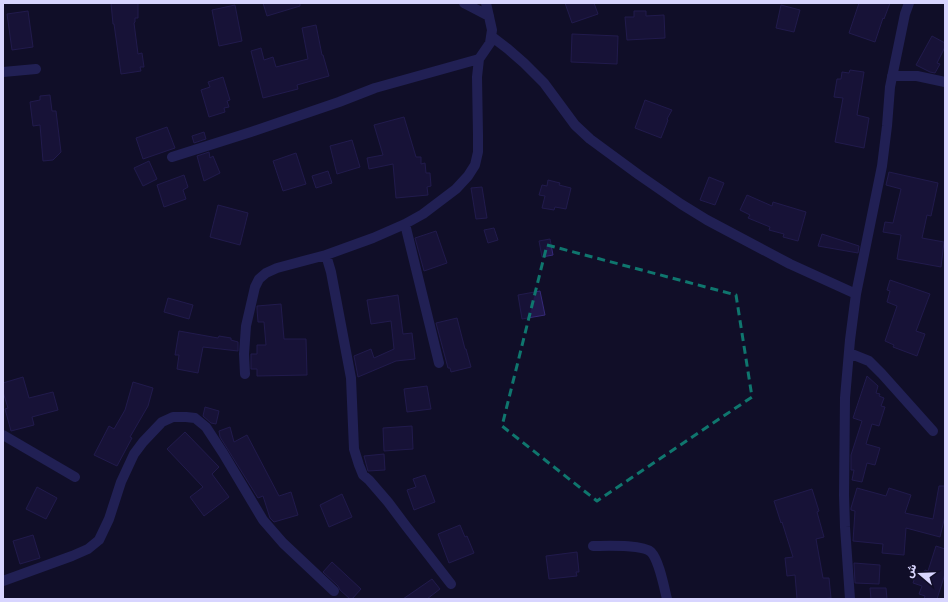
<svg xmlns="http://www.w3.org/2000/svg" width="948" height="602" font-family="Rubik,Vazirmatn,sans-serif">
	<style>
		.building { fill: #20184a; stroke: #352978 }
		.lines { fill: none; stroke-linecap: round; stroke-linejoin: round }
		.minor { stroke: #35368a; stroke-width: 10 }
		.marked { fill: none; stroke: #0f766e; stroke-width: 3; stroke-dasharray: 8 5; stroke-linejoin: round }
	</style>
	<rect width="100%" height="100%" fill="#110e28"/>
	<path class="building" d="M111,3h27v15h-3v4l-1,1 4,31 4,-1 2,14h-4l1,4 -20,3 -7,-50h-1z
		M263,3h37v3l-33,10z
		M565,3h29l4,11 -26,9z
		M859,3h31l-6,16 -1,-1 -8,24 -26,-9z
		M235,5l7,36 -23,5 -7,-36z
		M781,5l19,5 -6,22 -18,-4z
		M28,11l5,36 -21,3 -5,-36z
		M634,11h12v5l18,-1 1,23 -38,2 -2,-23h9z
		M316,25l6,30h1l6,21 -32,9 1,4 -35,9 -12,-47 10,-3 3,12 9,-3 3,10 32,-8 -6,-31z
		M572,34l46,2 -1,28 -46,-2z
		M932,36l13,7v4l-8,16 3,1 -5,9 -5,-1 -14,-7z
		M850,70l14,2 -7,43 12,3 -5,30 -29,-6 8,-44 -9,-1 3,-18h4l1,-7 7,1z
		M223,77l7,23 -3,1 2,6 -5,1 1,4 -16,5 -8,-27 9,-3 -2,-5z
		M50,95l2,16h4l5,41 -8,8 -10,1 -3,-36 -7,1 -3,-24 10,-2v-4z
		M645,100l27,10 -5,9 1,1 -7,18 -26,-10z
		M404,117l12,40h5v7l4,-1 1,10h4l1,13 -4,1 1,8 -32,3 -3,-34 -24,5 -2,-11 16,-3 -9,-30z
		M167,127l8,21 -32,11 -7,-21z
		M204,132l2,7 -12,4 -2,-7z
		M352,140l8,27 -23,7 -7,-28z
		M209,152l1,6 3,-2 7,17 -16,8 -7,-25z
		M296,153l10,31 -23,7 -10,-30z
		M149,161l8,18 -14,7 -9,-18z
		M328,171l4,12 -16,5 -4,-12z
		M889,172l49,11 -7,33 -4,-1 -5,23 22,4 -3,25 -44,-8 4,-24 -18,-3 2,-10 8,1 8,-34 -15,-4z
		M184,175l4,12 -5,3 3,9 -22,8 -7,-22z
		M709,177l15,6 -9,22 -15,-5z
		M548,180l12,3 -1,2 12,3 -5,21 -11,-2 -1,3 -12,-2 3,-12 -6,-1 3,-10 5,1z
		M482,187l5,31 -11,1 -5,-31z
		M747,195l25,11 1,-4 33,10 -8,29 -15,-4 1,-3 -15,-4 1,-3 -22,-9 2,-3 -10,-5z
		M218,205l30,8 -8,32 -30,-8z
		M494,228l4,12 -10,3 -4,-13z
		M436,231l11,32 -23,8 -9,-33z
		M822,234l37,12 -1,7 -40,-7z
		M550,239l3,16 -11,2 -3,-16z
		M890,280l40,14 -14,37 9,3 -8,22 -24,-9 1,-2 -9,-4 12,-35 -10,-4 3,-11 -3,-1z
		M540,291l5,24 -23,4 -4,-24z
		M398,295l5,39 9,-1 3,26 -19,2 -38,16 -4,-21 17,-7 3,9 20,-9 -3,-28 -20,3 -4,-24z
		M168,298l25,7 -4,14 -25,-7z
		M281,304l3,35h22l1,36 -50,1v-7h-6v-15h6v-9h9l-2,-23h-6l-1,-13v-3z
		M457,318l8,31h1l5,18 -20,5 -1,-4h-2l-12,-45z
		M179,331l39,7 1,-2 12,2v2l7,2v9l-35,-4 -5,26 -21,-4 2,-14h-4z
		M867,376l11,10 -2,7 4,1 -1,2 5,2 -3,8 4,1 -6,19 -7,-2 -6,20 14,4 -5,17 -8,-2 -5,19 -10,-2 2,-10h-3v-15l11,-34 -9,-3z
		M23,377l6,21 24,-6 5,18 -26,7 2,8 -23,6 -6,-22 3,-1 -5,-16v-9z
		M133,382l20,6 -5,18 -18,31 2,1 -15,28 -23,-11 15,-29 5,3 11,-19z
		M427,386l4,23 -24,3 -3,-23z
		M205,407l14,4 -3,13 -5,-1 -8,-7z
		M412,426l1,23 -29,2 -1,-23z
		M230,427l4,15 13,-7 32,61 12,-4 7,23 -24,7 -4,-4 -7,-22 -5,2 -38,-61 -1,-6z
		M185,432l34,35 -7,7 17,23 -25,19 -14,-19 13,-10 -36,-38z
		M384,454l1,16 -17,1 -4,-15z
		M425,475l10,27 -21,8 -7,-20 9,-3 -3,-8z
		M939,486h6v30l-5,21 -34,-9 -2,27 -22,-2 1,-9 -30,-3 2,-30 -4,-1v-2l6,-20 29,8 3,-8 22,7 -6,18 28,6z
		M37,487l20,11 -11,21 -20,-10z
		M812,489l7,22 -2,1 7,25 -8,2 7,39h6l2,20 -10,1h-24l-2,-24 -8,1 -2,-18 8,-1 -11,-35 -1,1 -7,-22z
		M342,494l10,23 -23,10 -9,-22z
		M460,525l5,12 2,-1 7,17 -25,10 -11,-29z
		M33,535l7,23 -20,6 -7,-23z
		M936,546l9,3v25l-8,25h-13l1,-3 -6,-2 3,-8 -9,-3 4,-12 6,3 2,-4 3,1z
		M577,552l2,20h-3l1,4 -28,3 -3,-23z
		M332,562l29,27 -9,10h-2l-10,-9 -2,-4 -15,-14z
		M854,563l26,2 -1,19 -24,-1z
		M432,579l8,10 -13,10h-24z
		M870,588h16l1,11h-16z"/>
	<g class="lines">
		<path class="minor" d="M464,3l25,13
			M491,36l17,13 16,14 20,20 31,42 15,14 49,36 42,29 26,16 83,44 66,30
			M3,72l33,-3
			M892,76h25l28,6
			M172,157l79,-25 88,-30 36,-14 104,-29
			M405,224l34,139
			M849,353l20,8 13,13 51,57
			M245,374l-1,-20 2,-28 9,-39 4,-8 7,-6 11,-5 49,-13
			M3,435l72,42
			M593,546c12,0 49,-2 58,6 8,8 13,35 16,47
			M3,581l69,-25 16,-7 11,-9 10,-21 12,-37 13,-28 9,-12 19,-20 11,-5h13l9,1 11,9 17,26 40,67 20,23 51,48
			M451,584l-45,-58 -18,-24 -19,-22 -6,-5 -4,-10 -5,-16 -3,-71 -20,-106 -5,-17 47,-17 32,-14 18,-10 33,-25 12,-13 7,-11 3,-13v-17l-1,-58 2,-18 11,-16 2,-13 -6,-27
			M850,599l-5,-72 -1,-32 1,-97 5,-58 6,-46 26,-128 5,-40 3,-39 15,-73 4,-11"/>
	</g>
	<path d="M0 0H948V602H0ZM547,245l189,50 16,102 -155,104 -95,-75z" fill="#110e28" fill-opacity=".55" fill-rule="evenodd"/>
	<path class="marked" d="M547,245l189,50 16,102 -155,104 -95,-75z"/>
	<rect width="948" height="602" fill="none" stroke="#d8d5ff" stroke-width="8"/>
	<g transform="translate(920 574) rotate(289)" stroke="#110e28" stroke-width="3" paint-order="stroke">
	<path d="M0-3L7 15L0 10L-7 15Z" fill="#d8d5ff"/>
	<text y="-6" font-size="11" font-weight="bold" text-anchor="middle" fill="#d8d5ff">ش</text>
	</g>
</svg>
